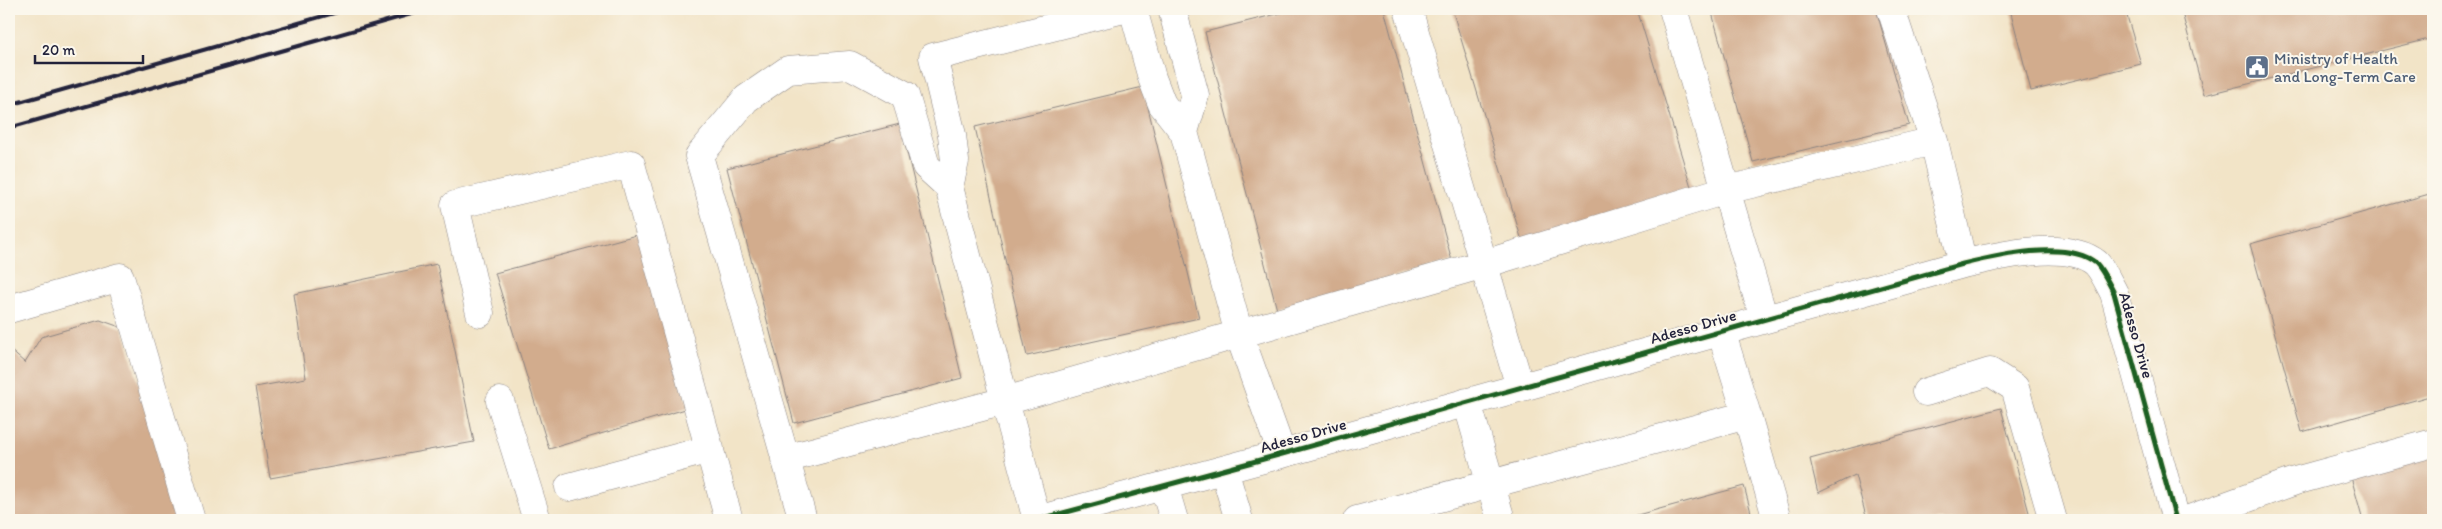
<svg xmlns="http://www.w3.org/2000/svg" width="2442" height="529" font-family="Itim,sans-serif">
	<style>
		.building { fill: #d2ac8d }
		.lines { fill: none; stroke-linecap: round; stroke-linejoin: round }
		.minor-casing { stroke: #8a8381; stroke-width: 29 }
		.minor { stroke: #fff; stroke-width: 28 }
		.rail { stroke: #22223b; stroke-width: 4 }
		.cycleway-casing { stroke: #fbf7ec; stroke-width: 8 }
		.cycleway { stroke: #1b5e20; stroke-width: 5 }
		.labels { text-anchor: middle; stroke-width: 4; stroke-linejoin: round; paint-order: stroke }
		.service-label { font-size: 16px; fill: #4e5e75; stroke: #fbf7ec; text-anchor: start }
		.street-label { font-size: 16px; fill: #22223b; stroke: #fbf7ec }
	</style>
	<rect width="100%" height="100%" fill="#fbf7ec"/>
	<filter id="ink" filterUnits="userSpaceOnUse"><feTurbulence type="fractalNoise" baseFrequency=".02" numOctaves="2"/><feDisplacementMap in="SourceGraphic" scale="10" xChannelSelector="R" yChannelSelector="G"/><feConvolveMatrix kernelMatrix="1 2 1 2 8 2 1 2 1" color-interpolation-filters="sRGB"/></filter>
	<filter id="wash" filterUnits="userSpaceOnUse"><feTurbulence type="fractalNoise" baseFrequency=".0096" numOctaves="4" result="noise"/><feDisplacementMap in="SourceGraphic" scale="20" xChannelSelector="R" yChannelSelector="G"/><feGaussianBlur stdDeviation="1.12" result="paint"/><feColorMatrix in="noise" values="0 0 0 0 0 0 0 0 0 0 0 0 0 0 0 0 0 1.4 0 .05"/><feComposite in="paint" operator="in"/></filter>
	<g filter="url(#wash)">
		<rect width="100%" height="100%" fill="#f2e4c7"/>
		<g id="blocks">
			<path class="building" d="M1297,9h87l68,252 -175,49 -72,-278z
				M1452,9h185l55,181 -170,51z
				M1711,9h165l33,116 -156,37z
				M2010,9h115l16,55 -110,27z
				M2181,9h252v29l-229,57z
				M1143,87l56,231 -172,38 -52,-229z
				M900,124l62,254 -168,45 -67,-255z
				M2433,193v202l-131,37 -52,-188z
				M640,234l49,174 -140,41 -54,-176z
				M437,264l37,178 -204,36 -15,-91 51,-9 -12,-84z
				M100,320l23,8 54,192h-168v-171l16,14 16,-26z
				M2001,408l30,112h-164l-12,-45 -37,18 -8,-34z
				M2433,455v65h-70l-12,-43z
				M1744,486l9,34h-134z"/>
		</g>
	</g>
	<g filter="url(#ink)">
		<use href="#blocks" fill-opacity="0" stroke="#8a8381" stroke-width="1"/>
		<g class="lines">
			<defs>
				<path id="minor" d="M1124,9l-191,48 19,78 3,26 -6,26 56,214 479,-137 242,-74 208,-49
					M1133,9l19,69 10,26 22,28
					M1172,9l23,86 -11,37 55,202 43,120
					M1408,9l112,378
					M1673,9l91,310
					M1891,9l43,132 29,123
					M9,309l111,-32 71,243
					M480,313l-25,-108 176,-41 98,356
					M1721,331l26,84
					M1926,392l64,-20 25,16 38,132
					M500,401l37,119
					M1467,402l34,118
					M785,459l220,-58 32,119
					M1224,470l15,50
					M1164,486l10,34
					M569,487l141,-38
					M803,520l-104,-364 47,-57 42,-29 62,-5 55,30 21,71 23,21
					M1037,520l245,-66 681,-190c33,-8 104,-25 133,-1 7,7 13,21 18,30l62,227
					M1357,520l390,-105 30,105
					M2187,520l108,-39 138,-38"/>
			</defs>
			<use href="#minor" class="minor-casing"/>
			<use href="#minor" class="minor"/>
			<path class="rail" d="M9,105l339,-96
				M9,128l420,-119"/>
			<defs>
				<path id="cycleway" d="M1037,520l245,-66 681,-190c33,-8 104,-25 133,-1 7,7 13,21 18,30l62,227"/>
			</defs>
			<use href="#cycleway" class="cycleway-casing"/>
			<use href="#cycleway" class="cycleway"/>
		</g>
	</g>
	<defs>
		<symbol id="civic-square" viewBox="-11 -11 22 22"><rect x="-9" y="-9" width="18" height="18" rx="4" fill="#5c6f8a" stroke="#fbf7ec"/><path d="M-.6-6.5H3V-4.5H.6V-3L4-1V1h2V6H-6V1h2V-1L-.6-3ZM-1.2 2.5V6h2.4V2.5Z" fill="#fff"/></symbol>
	</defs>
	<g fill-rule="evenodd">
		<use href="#civic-square" x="2243" y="53" width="28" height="28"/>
	</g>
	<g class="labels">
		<g class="service-label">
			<text x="2274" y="64">Ministry of Health<tspan x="2274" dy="18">and Long-Term Care</tspan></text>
		</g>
		<g class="street-label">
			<text transform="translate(1693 326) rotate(-16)" y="6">Adesso Drive</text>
			<text transform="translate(2137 335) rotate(74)" y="6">Adesso Drive</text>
			<text transform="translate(1303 435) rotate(-16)" y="6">Adesso Drive</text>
		</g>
	</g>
	<rect width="2442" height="529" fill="none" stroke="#fbf7ec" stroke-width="30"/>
	<path d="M35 55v8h108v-8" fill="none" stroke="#22223b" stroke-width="2.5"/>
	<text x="42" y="55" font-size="15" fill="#22223b" stroke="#fbf7ec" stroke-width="4" paint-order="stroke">20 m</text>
</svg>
